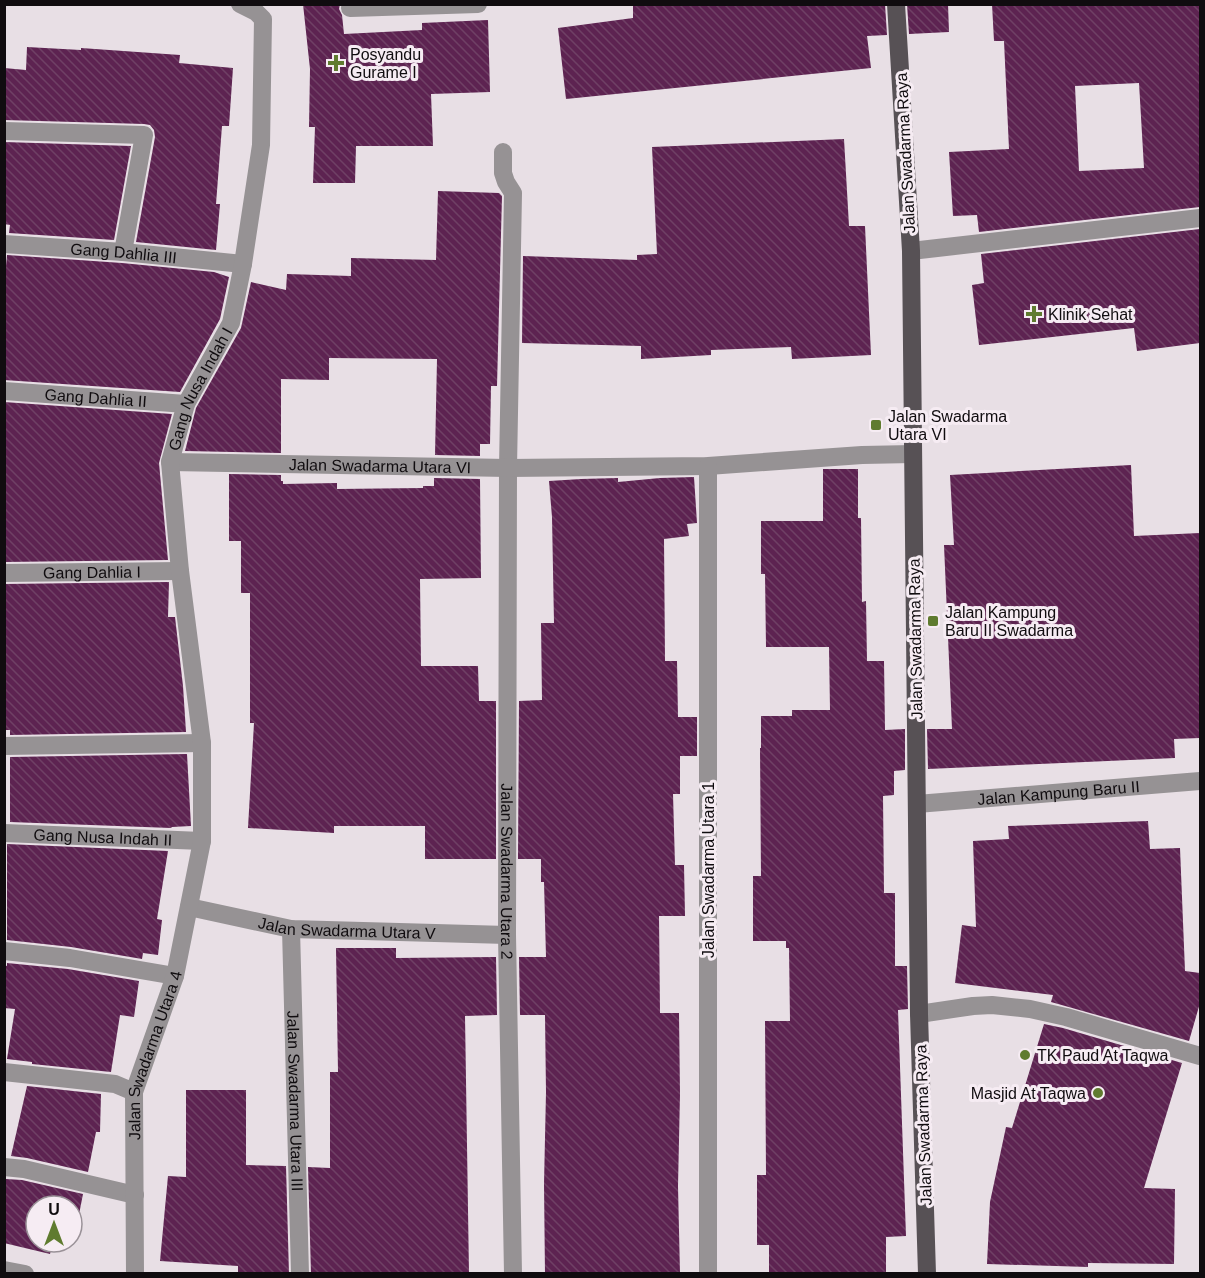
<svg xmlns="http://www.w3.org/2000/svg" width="1205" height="1278" font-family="Arial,sans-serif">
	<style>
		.building { fill: url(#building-back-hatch); fill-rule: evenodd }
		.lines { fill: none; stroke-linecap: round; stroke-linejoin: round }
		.minor { stroke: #969294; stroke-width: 18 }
		.major { stroke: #575155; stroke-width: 18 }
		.poi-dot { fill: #5f7b2f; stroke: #f6ecf3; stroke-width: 2 }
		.labels { text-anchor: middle; stroke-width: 6; stroke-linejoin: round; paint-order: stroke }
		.poi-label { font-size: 16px; fill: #100c0f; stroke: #f6ecf3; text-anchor: start }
		.street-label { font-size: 16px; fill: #100c0f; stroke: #f6ecf3 }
	</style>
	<defs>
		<pattern id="building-back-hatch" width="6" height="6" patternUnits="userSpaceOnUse" patternTransform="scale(1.5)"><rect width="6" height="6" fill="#5d2351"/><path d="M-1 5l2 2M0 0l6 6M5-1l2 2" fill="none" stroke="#6f4065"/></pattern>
	</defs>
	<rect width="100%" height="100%" fill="#e8dfe5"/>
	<path class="building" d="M303,4h37l-1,5 3,6 2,19 78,-4v-7l66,-3 2,72 -59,2 2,52h-77l-1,37h-42l2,-56h-6l1,-58z
		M633,4h252l2,31 -20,1 4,32 -305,31 -8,-71 75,-10z
		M907,4h41l1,28 -40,2z
		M992,4h208v203l-221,25 -2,-17 -24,1 -4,-64 60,-3 -5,-108h-10zM1139,83l5,85 -65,3 -4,-85z
		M27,47l54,3v-2l99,7 -1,8 54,5 -4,58h-7l-6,78h4l-4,46 -80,-8 19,-105 -1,-7 -4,-5 -6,-1 -140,-4v-52l22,2z
		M844,139l5,87h16l6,129 -79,4 -1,-12 -80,3v5l-70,4v-13l-119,-3 1,-87 114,4v-5l20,-1 -5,-107z
		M4,142l127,4 -17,94 -105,-7 1,-8 -6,-1z
		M438,191l61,2 3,3 -5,190h-6l-1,58h-10v12l-45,-1 2,-96 -108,-1v22l-48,-1v74l-96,-2 11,-43 45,-80 10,-46 35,8 1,-16 64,2v-18l85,2z
		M1200,229v114l-63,8 -3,-23 -155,17 -7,-60 12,-2 -3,-29z
		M7,255l115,8 92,9 15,5 -9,42 -40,73 -176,-12v-91z
		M4,402l168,12 -13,49 9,97 -164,2z
		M1131,465l3,71 66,-3v205l-26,1 1,19 -247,11 -1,-40h25l-8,-184h10l-4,-70z
		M823,469h35v49h3l1,84 4,-1 1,60h17l1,69 20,-1v41l-11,1v24l-11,1 1,97h11v73h12l1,43 -10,1 8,226 -20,1v37h-117v-29h-12v-70h9l-1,-154h25l-1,-73h-3v-7h-33v-65h8l-1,-128h1v-32h31v-6h38l-1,-63h-63l-1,-73h-4v-53h62z
		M229,474l52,1v6h2v3l54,-1v6l86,-1v-2h11v-8l46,1 1,99 -61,1 1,87h57l1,35h17v158h-71v-33h-91v7l-86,-5 6,-105h-4v-130h-9v-52h-12z
		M694,477l3,46 -10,1 2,12 -25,3 1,122h12l1,56h19v39h-17v38h-7l2,71h9l1,51h-26l1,97h19l1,81 -2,92 2,88h-135l-1,-90 2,-92 -1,-77h-25l-1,-58h27l-2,-75h-3v-23h-23l1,-158 23,-1 -1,-77h13l-2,-106 -3,-36 32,-2 37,-1v4l42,-4z
		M169,582l-1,35h7l8,69 3,46 -176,3v-5h-6v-146z
		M187,754l4,72 -19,1 -1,1 -161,-6v-65z
		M1148,821l2,28 30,-1 5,123 15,2v30l-11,38 -138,-39 2,-7 -98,-12 7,-58 14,2 -3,-86 36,-2 -1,-13z
		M7,844l161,7 -11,68 5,1 -4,35 -15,-2 -1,6 -71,-12 -64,-7z
		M336,948h60v10l100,-1 1,58 -32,1 4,258h-158l-3,-107 22,1v-96h8z
		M7,963l61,6 71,12 -5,36 -14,-2 -9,57 -79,-8v-2l-25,-3 8,-50 -11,-1v-43l3,1z
		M1044,1024l19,4 119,35 -38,125 31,1 -1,75 -86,-1v4l-101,-3 3,-62 16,-75 6,1z
		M27,1086l74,8 -1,38h-4l-8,40 -61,-14 -16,-2z
		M186,1090h60v75l40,1 3,108h-51v-8l-78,-5 8,-85 18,1z
		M6,1179l16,1 61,14 -10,51 -13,-3h12v-36h-36v36h17l-3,12 -46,-11v-55z"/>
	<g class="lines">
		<g class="minor">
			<path d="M350,8l128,-4"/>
			<path d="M4,131l140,4 -21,117"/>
			<path id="s1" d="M503,152v21l3,9 7,11 -5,275 -1,467 6,339"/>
			<path id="s2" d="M4,244l119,8 120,12"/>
			<path d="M911,251l289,-33"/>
			<path id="s3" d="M4,391l182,13"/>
			<path id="s4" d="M170,462l338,6 200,-2 154,-11 51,-1"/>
			<path d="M708,466v808"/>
			<path id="s5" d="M4,573l176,-2"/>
			<path d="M4,746l198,-3"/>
			<path id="s6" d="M917,804l283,-23"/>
			<path id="s7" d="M4,833l198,8"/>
			<path id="s8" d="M189,907l102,22 216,6"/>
			<path id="s9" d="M291,929l9,345"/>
			<path d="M4,951l66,7 105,18"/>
			<path d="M919,1014l54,-8 19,-1 38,4 36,8 134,39"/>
			<path d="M4,1072l111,12 19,8"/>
			<path d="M4,1167l20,2 111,26"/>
			<path d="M4,1270l21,4"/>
			<path id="s10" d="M135,1274l-1,-182 41,-116 27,-135v-98l-22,-172 -10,-109 16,-58 45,-81 12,-59 18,-119 2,-126 -7,-7 -16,-8"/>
		</g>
		<path class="major" d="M896,4l15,247 8,763 8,260"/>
	</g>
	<g class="poi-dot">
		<path d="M333 54h6v6h6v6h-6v6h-6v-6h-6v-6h6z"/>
		<path d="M1031 305h6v6h6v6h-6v6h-6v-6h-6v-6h6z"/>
		<rect x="870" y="419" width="12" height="12" rx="3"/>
		<rect x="927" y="615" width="12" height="12" rx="3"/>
		<circle cx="1025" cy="1055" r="6"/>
		<circle cx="1098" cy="1093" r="6"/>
	</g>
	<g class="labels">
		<g class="poi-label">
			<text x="350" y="60">Posyandu<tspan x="350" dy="18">Gurame I</tspan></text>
			<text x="1048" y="320">Klinik Sehat</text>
			<text x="888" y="422">Jalan Swadarma<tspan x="888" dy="18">Utara VI</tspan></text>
			<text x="945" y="618">Jalan Kampung<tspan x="945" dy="18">Baru II Swadarma</tspan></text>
			<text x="1037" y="1061">TK Paud At Taqwa</text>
			<text x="1086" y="1099" text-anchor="end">Masjid At Taqwa</text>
		</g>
		<g class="street-label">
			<text transform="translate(905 153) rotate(-93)" y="6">Jalan Swadarma Raya</text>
			<text dy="6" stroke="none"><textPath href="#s2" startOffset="120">Gang Dahlia III</textPath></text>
			<text dy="6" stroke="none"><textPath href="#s10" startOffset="903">Gang Nusa Indah I</textPath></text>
			<text dy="6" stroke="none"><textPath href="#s3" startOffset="92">Gang Dahlia II</textPath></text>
			<text dy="6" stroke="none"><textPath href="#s4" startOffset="210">Jalan Swadarma Utara VI</textPath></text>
			<text dy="6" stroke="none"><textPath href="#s5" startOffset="88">Gang Dahlia I</textPath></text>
			<text transform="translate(915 639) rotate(-91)" y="6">Jalan Swadarma Raya</text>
			<text dy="6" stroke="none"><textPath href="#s6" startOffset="142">Jalan Kampung Baru II</textPath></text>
			<text dy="6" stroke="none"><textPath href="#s7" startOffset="99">Gang Nusa Indah II</textPath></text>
			<text transform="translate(708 870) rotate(-90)" y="6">Jalan Swadarma Utara 1</text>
			<text dy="6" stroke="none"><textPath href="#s1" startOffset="722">Jalan Swadarma Utara 2</textPath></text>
			<text dy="6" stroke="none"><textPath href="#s8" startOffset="160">Jalan Swadarma Utara V</textPath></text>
			<text dy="6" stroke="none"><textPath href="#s10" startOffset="222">Jalan Swadarma Utara 4</textPath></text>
			<text dy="6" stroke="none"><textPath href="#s9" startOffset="172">Jalan Swadarma Utara III</textPath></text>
			<text transform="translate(923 1125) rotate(-92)" y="6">Jalan Swadarma Raya</text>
		</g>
	</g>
	<rect width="1205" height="1278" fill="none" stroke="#100c0f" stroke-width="12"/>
	<g transform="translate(54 1224)"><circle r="28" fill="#f6ecf3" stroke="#9a9298" stroke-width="1.5"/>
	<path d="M0-4.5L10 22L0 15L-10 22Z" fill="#5f7b2f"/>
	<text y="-9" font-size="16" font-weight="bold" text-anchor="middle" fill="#100c0f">U</text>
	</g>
</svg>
